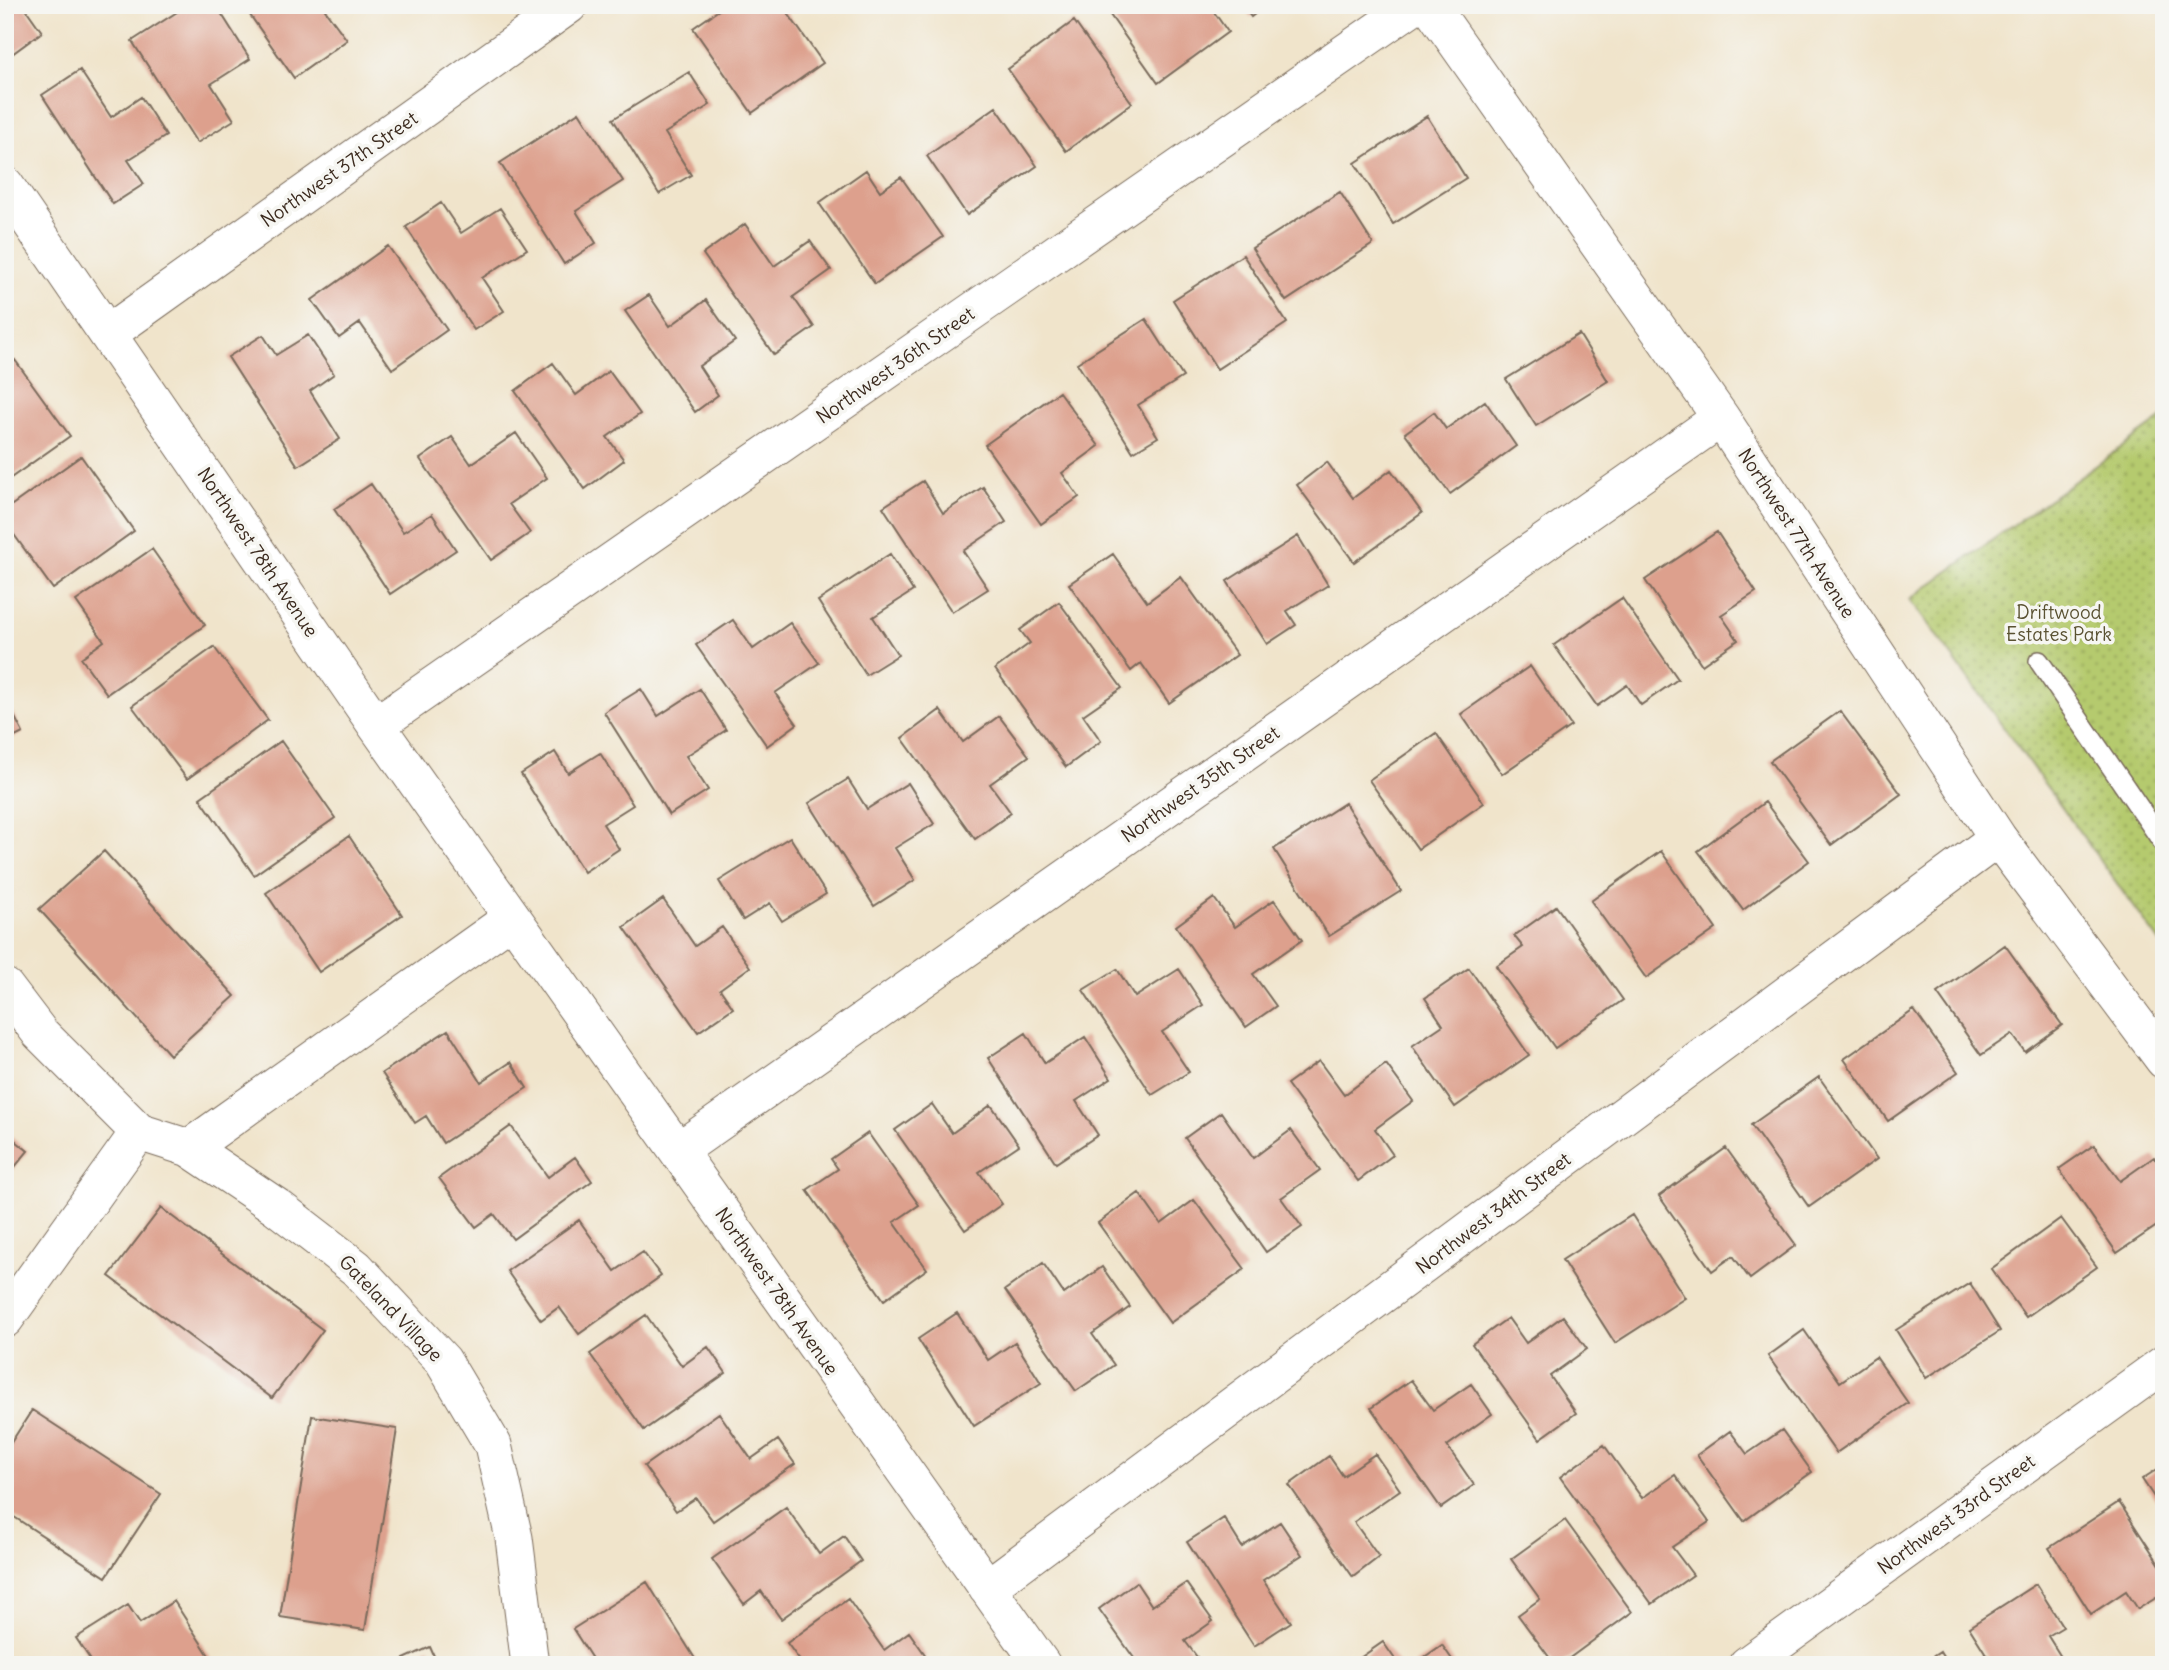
<svg xmlns="http://www.w3.org/2000/svg" width="2169" height="1670" font-family="Delius,sans-serif">
	<style>
		.park { fill: url(#park-dots); stroke: #787a46; stroke-width: 2 }
		.building { fill: #dda08d }
		.lines { fill: none; stroke-linecap: round; stroke-linejoin: round }
		.lane-casing { stroke: #7a6b5b; stroke-width: 22 }
		.street-casing { stroke: #7a6b5b; stroke-width: 39 }
		.lane { stroke: #fff; stroke-width: 19 }
		.street { stroke: #fff; stroke-width: 37 }
		.labels { text-anchor: middle; stroke-width: 7; stroke-linejoin: round; paint-order: stroke }
		.street-label { font-size: 19px; fill: #3b2a1e; stroke: #f6f6f2 }
		.park-label { font-size: 19px; fill: #5a5232; stroke: #f6f6f2 }
	</style>
	<defs>
		<pattern id="park-dots" width="8" height="8" patternUnits="userSpaceOnUse" patternTransform="scale(1.75)"><rect width="8" height="8" fill="#b5ca6e"/><path d="M2 2h.1M6 6h.1" fill="none" stroke="#94a45a" stroke-width="1.8" stroke-linecap="round"/></pattern>
	</defs>
	<rect width="100%" height="100%" fill="#f6f6f2"/>
	<filter id="ink" filterUnits="userSpaceOnUse"><feTurbulence type="fractalNoise" baseFrequency=".0143" numOctaves="2"/><feDisplacementMap in="SourceGraphic" scale="14" xChannelSelector="R" yChannelSelector="G"/><feConvolveMatrix kernelMatrix="1 2 1 2 8 2 1 2 1" color-interpolation-filters="sRGB"/></filter>
	<filter id="wash" filterUnits="userSpaceOnUse"><feTurbulence type="fractalNoise" baseFrequency=".00686" numOctaves="4" result="noise"/><feDisplacementMap in="SourceGraphic" scale="28" xChannelSelector="R" yChannelSelector="G"/><feGaussianBlur stdDeviation="1.57" result="paint"/><feColorMatrix in="noise" values="0 0 0 0 0 0 0 0 0 0 0 0 0 0 0 0 0 1.4 0 .05"/><feComposite in="paint" operator="in"/></filter>
	<g filter="url(#wash)">
		<rect width="100%" height="100%" fill="#f0e4cb"/>
		<path class="park" d="M2164,417v531l-254,-349z"/>
		<g id="blocks">
			<path class="building" d="M5,5h18l19,27 -30,22 -7,-9z
				M188,5h28l34,54 -39,25 23,36 -37,23 -65,-102z
				M243,5h88l-6,5 22,30 -53,38z
				M726,5h56l41,58 -71,50 -59,-85z
				M1103,5h106l19,27 -70,51z
				M1242,5h24l-15,12z
				M1074,21l58,82 -66,48 -58,-82z
				M80,70l31,47 30,-20 25,39 -38,24 16,24 -31,20 -71,-109z
				M689,72l21,33 -45,28 26,42 -32,19 -46,-75z
				M996,107l41,59 -70,49 -40,-59z
				M579,112l44,69 -47,30 20,32 -32,21 -64,-101z
				M1427,116l39,62 -73,46 -38,-61z
				M866,170l14,21 21,-14 42,60 -68,47 -56,-81z
				M1340,192l33,52 -87,57 -34,-53z
				M441,203l20,30 39,-25 27,41 -45,29 22,33 -30,19 -68,-103z
				M745,224l29,42 36,-25 21,29 -38,27 21,30 -40,28 -71,-101z
				M388,246l59,84 -55,39 -32,-46 -21,15 -27,-38z
				M1243,255l44,68 -70,46 -44,-69z
				M649,295l21,31 36,-26 29,41 -36,25 19,29 -23,17 -70,-101z
				M1146,319l37,58 -45,28 20,32 -25,15 -56,-89z
				M1579,334l29,47 -72,45 -30,-47z
				M263,335l13,20 32,-20 26,39 -24,17 30,48 -42,27 -70,-109z
				M15,360l55,76 -65,46v-115z
				M553,363l23,32 33,-24 31,43 -33,23 17,23 -39,29 -70,-98z
				M1059,392l40,54 -37,27 17,24 -38,27 -56,-79z
				M1485,401l31,45 -66,48 -45,-61 29,-21 12,17z
				M516,433l31,45 -38,26 21,29 -39,27 -71,-101 32,-22 19,27z
				M81,456l53,75 -81,58 -48,-67v-12z
				M1327,462l26,36 38,-28 31,43 -68,49 -57,-77z
				M923,481l20,32 40,-26 23,35 -43,29 25,38 -36,23 -69,-105z
				M371,484l32,48 29,-18 24,36 -66,44 -56,-85z
				M1717,532l39,60 -35,23 17,25 -36,25 -57,-85z
				M1298,536l30,49 -41,26 9,14 -29,19 -40,-63z
				M152,549l53,76 -98,69 -26,-36 23,-17 -28,-40z
				M890,554l23,37 -40,26 25,38 -32,20 -48,-74z
				M1113,554l34,48 34,-25 56,78 -68,48 -28,-40 -10,8 -62,-87z
				M1622,598l56,81 -37,26 -14,-20 -30,21 -43,-61z
				M1059,602l63,86 -39,27 18,26 -35,26 -71,-98 35,-26 -10,-13z
				M733,620l20,29 37,-26 29,40 -44,30 22,31 -30,22 -71,-101z
				M214,647l54,73 -81,59 -55,-73z
				M1530,666l41,60 -69,48 -41,-60z
				M641,689l17,27 42,-27 26,41 -40,26 22,34 -39,25 -65,-103z
				M5,698l18,35 -18,9z
				M940,710l23,32 36,-26 30,40 -39,28 21,29 -36,26 -73,-101z
				M1840,711l61,83 -70,51 -61,-84z
				M1436,733l48,70 -66,46 -49,-69z
				M281,741l54,77 -81,57 -54,-77z
				M555,752l13,21 32,-20 33,52 -30,19 16,25 -35,23 -63,-98z
				M848,779l19,30 41,-26 26,41 -39,24 20,32 -41,26 -65,-103z
				M1765,802l44,59 -66,49 -45,-59z
				M1345,803l56,88 -72,45 -55,-87z
				M349,836l53,79 -83,57 -53,-79z
				M790,837l36,57 -44,27 -12,-18 -27,17 -24,-39z
				M104,851l131,145 -65,59 -131,-146z
				M1661,851l55,78 -70,49 -55,-77z
				M1214,898l21,29 39,-27 28,40 -49,34 23,32 -30,21 -70,-101z
				M663,899l32,47 27,-19 28,40 -30,22 13,19 -35,24 -74,-105z
				M1556,906l67,94 -68,48 -59,-82 27,-19 -9,-11z
				M2005,945l57,80 -37,27 -13,-18 -31,21 -44,-62z
				M1469,968l60,87 -74,52 -43,-61 31,-21 -18,-27z
				M1117,969l18,28 44,-28 24,36 -41,27 27,40 -37,23 -69,-105z
				M1914,1010l44,62 -70,49 -44,-62z
				M448,1030l33,52 30,-20 16,26 -84,55 -17,-27 -11,7 -33,-50z
				M1026,1033l19,30 40,-26 26,41 -35,23 22,34 -42,28 -68,-105z
				M1319,1061l25,34 42,-31 27,37 -38,28 18,26 -35,26 -71,-97z
				M1819,1077l58,82 -68,48 -58,-82z
				M932,1104l20,29 39,-28 28,40 -40,27 23,32 -37,26 -70,-100z
				M1221,1112l32,46 38,-28 29,40 -39,28 21,29 -36,25 -81,-114z
				M511,1126l37,51 27,-20 17,24 -79,58 -19,-25 -18,13 -37,-49z
				M5,1132l23,19 -23,28z
				M868,1133l51,72 -25,17 33,47 -43,31 -77,-110 31,-21 -7,-10z
				M2094,1145l26,36 34,-24 10,13v51l-47,32 -58,-84z
				M1726,1148l70,97 -46,34 -17,-23 -21,15 -53,-75z
				M1139,1193l22,31 33,-24 51,69 -75,54 -72,-100z
				M161,1208l162,122 -51,68 -163,-122z
				M1632,1215l53,83 -70,45 -53,-83z
				M2061,1218l36,49 -71,50 -35,-48z
				M579,1220l36,51 28,-19 18,24 -82,58 -20,-27 -18,13 -34,-49z
				M1043,1263l21,31 38,-27 28,40 -38,27 22,31 -38,26 -71,-101z
				M1970,1283l30,48 -74,47 -30,-48z
				M957,1313l31,47 27,-18 26,41 -67,43 -56,-87z
				M646,1315l36,51 26,-19 18,26 -82,57 -54,-76z
				M1563,1316l24,33 -37,27 26,37 -36,26 -68,-95 36,-26 18,25z
				M1804,1330l36,52 36,-25 32,46 -72,50 -68,-97z
				M1411,1380l22,30 38,-26 21,30 -45,32 27,39 -33,23 -70,-100z
				M32,1410l129,84 -55,83 -101,-66v-59z
				M719,1413l32,46 27,-19 17,24 -82,57 -17,-23 -20,13 -32,-45z
				M312,1416l85,13 -32,201 -85,-13z
				M1782,1430l30,42 -68,49 -47,-66 33,-24 17,23z
				M1604,1445l38,53 33,-23 34,47 -37,25 21,28 -41,29 -92,-127z
				M1375,1454l25,36 -46,32 25,35 -26,20 -64,-92 40,-29 14,20z
				M2164,1465v47l-22,-33z
				M2119,1502l45,69v22l-26,16 -12,-18 -35,23 -42,-66z
				M786,1507l33,47 25,-18 17,25 -80,58 -20,-28 -17,13 -32,-45z
				M1224,1518l18,29 38,-25 22,33 -39,25 28,42 -37,24 -67,-104z
				M1565,1520l67,92 -72,53h-5l-37,-50 22,-16 -29,-40z
				M647,1582l52,83h-103l-23,-36z
				M1136,1582l16,24 34,-23 27,38 -28,20 18,24h-64l-40,-56z
				M2036,1584l27,43 -15,9 18,29h-73l-24,-38z
				M848,1599l36,51 25,-18 17,24 -12,9h-111l-16,-22z
				M174,1601l41,64h-121l-18,-27 52,-33 12,18z
				M1383,1642l16,23h-49z
				M1442,1645l14,20h-43z
				M430,1647l8,18h-47z
				M1940,1652l8,13h-28z"/>
		</g>
	</g>
	<g filter="url(#ink)">
		<use href="#blocks" fill-opacity="0" stroke="#7a6b5b" stroke-width="2"/>
		<g class="lines">
			<defs>
				<path id="lane" d="M2039,661l125,183"/>
				<path id="street" d="M1430,5l291,413 277,420 166,222
					M5,185l371,540 666,940
					M109,333l460,-328
					M376,725l1038,-720
					M5,987l35,46 99,99 50,16 88,59 79,61 87,93 50,84 21,93 16,127
					M189,1148l323,-230
					M678,1151l1043,-733
					M5,1319l134,-187
					M987,1588l1011,-750
					M1747,1665l417,-301"/>
			</defs>
			<use href="#lane" class="lane-casing"/>
			<use href="#street" class="street-casing"/>
			<use href="#lane" class="lane"/>
			<use href="#street" class="street"/>
		</g>
	</g>
	<g class="labels">
		<g class="street-label">
			<text transform="translate(339 169) rotate(-35)" y="7">Northwest 37th Street</text>
			<text transform="translate(895 365) rotate(-35)" y="7">Northwest 36th Street</text>
			<text transform="translate(1797 533) rotate(57)" y="7">Northwest 77th Avenue</text>
			<text transform="translate(258 552) rotate(56)" y="7">Northwest 78th Avenue</text>
			<text transform="translate(1200 784) rotate(-35)" y="7">Northwest 35th Street</text>
			<text transform="translate(1493 1213) rotate(-37)" y="7">Northwest 34th Street</text>
			<text transform="translate(777 1291) rotate(55)" y="7">Northwest 78th Avenue</text>
			<text transform="translate(391 1308) rotate(46)" y="7">Gateland Village</text>
			<text transform="translate(1956 1514) rotate(-36)" y="7">Northwest 33rd Street</text>
		</g>
		<g class="park-label">
			<text x="2059" y="619">Driftwood<tspan x="2059" dy="22">Estates Park</tspan></text>
		</g>
	</g>
	<rect width="2169" height="1670" fill="none" stroke="#f6f6f2" stroke-width="28"/>
</svg>
